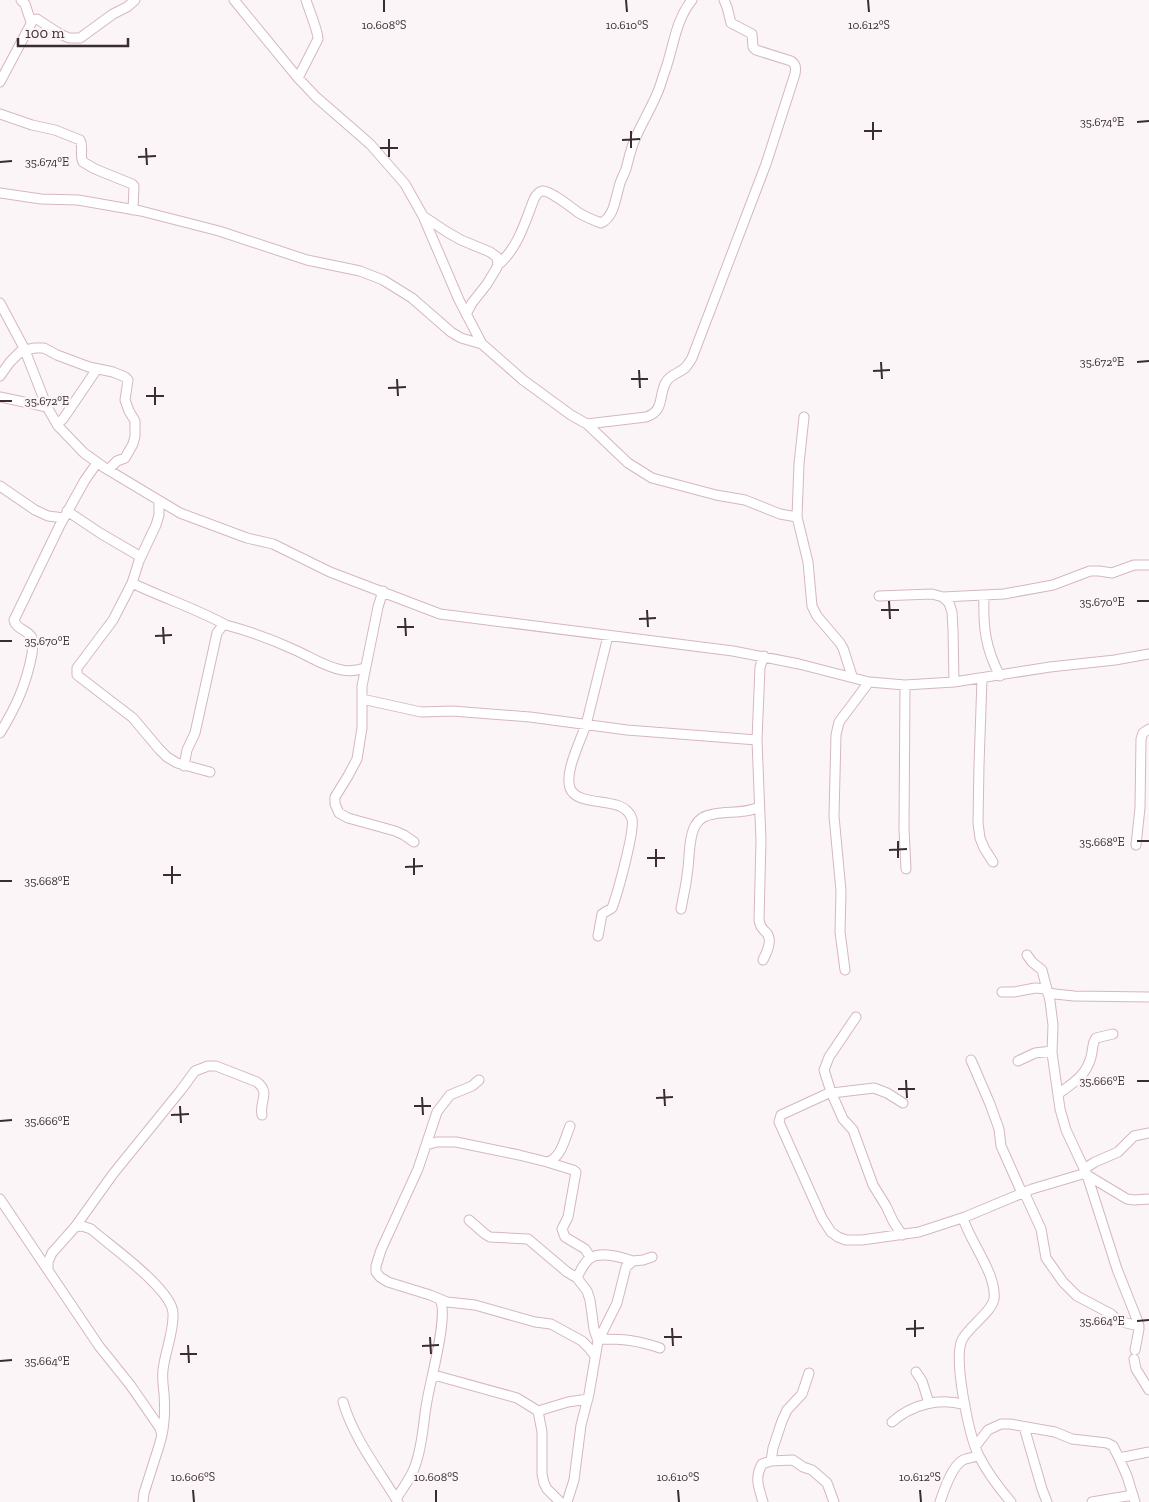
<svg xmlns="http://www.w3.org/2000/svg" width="1149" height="1502" font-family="'Zilla Slab',serif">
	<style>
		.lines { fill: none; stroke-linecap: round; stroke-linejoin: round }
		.minor-casing { stroke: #d5b7bf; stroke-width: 11 }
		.minor { stroke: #fff; stroke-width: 9 }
		.ticks { fill: none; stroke: #392d30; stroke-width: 2 }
		.ticks-label { font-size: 12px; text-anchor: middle; fill: #392d30; stroke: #fcf5f7; stroke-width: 5; stroke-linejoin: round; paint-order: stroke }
	</style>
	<rect width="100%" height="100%" fill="#fcf5f7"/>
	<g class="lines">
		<defs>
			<path id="minor" d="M21,0l4,4 6,18
				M234,0l64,78 18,19 54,47 35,40 18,32 36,84 23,44
				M298,78l20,-39c0,-8 -9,-29 -12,-39
				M0,82l33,-62 4,-1 23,15 9,4h11l33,-24 14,-7 8,-7
				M0,114l32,11 23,5 25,10c4,8 -1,15 3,22l12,7 37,15 2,2 -1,24
				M0,193l41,6 37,1 63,11 78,20 88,29 53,11 23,9 29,18 39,34 10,6 21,6 41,36 48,35 16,9 59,-7c19,-6 12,-21 20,-35 4,-7 13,-9 19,-14 3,-3 5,-7 7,-10l74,-194 29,-90c1,-6 1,-10 -4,-13l-35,-11 -3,-3 -1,-13 -21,-11 -4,-16 -3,-7
				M423,216l24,16 14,8 29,12 7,5 1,8 -2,4 -9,15 -15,19 -6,11
				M498,265c20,-17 27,-43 36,-66 2,-4 4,-7 8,-8 8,-1 30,17 37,22 7,4 14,7 22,10 13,-6 14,-23 18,-36 1,-6 5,-12 7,-18 3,-11 5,-22 10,-32 6,-14 14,-27 20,-41 4,-8 6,-17 9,-25 9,-25 10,-50 27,-71
				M0,303l24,45 23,59 11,19 26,27 21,15 75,45 67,25 26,6 57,28 110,42 293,37 66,13 70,18 36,3 49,-3 96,-15 65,-7 34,-6
				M25,350l10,-2h9l13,7 32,12 24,5 12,5 3,3 -3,20 4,11 6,10v15l-2,8 -8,14 -8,3 -9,9
				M0,376l10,-14 14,-14
				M0,397l47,10
				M804,417l-5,47 -2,53 11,45 4,44 5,10 23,27 3,5 9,28
				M57,424l6,-5 34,-50
				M587,424l41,39 24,15 64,17 29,5 35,14 17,3
				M0,486l35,24 13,6 16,2
				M159,502v13l-3,10 -17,36 -7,22 -19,37 -36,48v7l56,43 26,31 8,8 10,6 33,9
				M67,511l33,22 41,24
				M132,583c31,15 63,25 94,42
				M383,591l-5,16 -16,79v42l-5,31 -9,17 -13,21v7l4,9 9,5 47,13 9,4 10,7
				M879,596l53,-2 11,3 6,6 3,9 1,18 1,52
				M984,596c-1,30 1,52 16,80
				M943,597l61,-3 49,-9 37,-14h9l13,2 22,-8h15
				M982,679l-3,86 -1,58 2,15 4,10 9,14
				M905,685l-1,144 2,40
				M362,699l59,13 31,-1 78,6 97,13 130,10
				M0,733c16,-26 26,-48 32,-79 0,-5 2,-11 0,-16 -3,-8 -16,-8 -18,-18l46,-95 25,-45 12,-17
				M184,766l3,-16 8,-17 22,-100 6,-8h3c23,6 47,15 69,25 16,7 30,17 47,20 8,2 15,0 23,-2
				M1136,845l4,-37 1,-69 2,-6 6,-4
				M681,909c2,-12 5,-23 6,-34 3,-16 1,-36 8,-49 4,-8 11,-11 19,-12 15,-3 31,0 45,-7
				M598,936l4,-22 10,-6c5,-13 23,-77 20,-89 -1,-3 -2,-5 -4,-7 -12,-15 -51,-5 -58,-24 -6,-17 12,-49 17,-67 7,-28 14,-57 21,-85
				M1027,955l5,7 10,8 8,31 3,24 -1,28 8,56 6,21 21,45 30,94 21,53 1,7 -4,21
				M763,960c3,-6 9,-18 5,-25 -4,-7 -7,-4 -9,-15l2,-79 -4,-101 3,-73 4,-11
				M845,970l-5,-38 1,-41 -7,-75 2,-81 3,-13 30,-40
				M1002,992h12l21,-4 12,1
				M1047,992l8,2 19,2 75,1
				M856,1017l-27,40 -5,13 7,22 12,27 10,11 20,55 13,21 7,15 9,14
				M971,1060l19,44 9,25 2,17 21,47
				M1018,1061l17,-8 17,-2
				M479,1080l-7,6 -22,9 -13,17 -19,57 -37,81 -5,16v6l4,5 8,5 42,13 17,7 28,3 60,17 16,2 31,17 7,7 6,8
				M831,1092l-50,23 -2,7 43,96 9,14 7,5 8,3h16l57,-8 46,-15 67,-28 54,-16
				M832,1093l42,-5 13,5 16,10
				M1058,1094c15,-11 28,-18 33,-37 2,-7 1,-14 5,-19l17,-4
				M426,1145l11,-3h19l63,13 28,7c14,-3 18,-24 23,-36
				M547,1162l26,8 3,2 -8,45 -6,12 3,8 20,12 6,9
				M1084,1169l11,-7 23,-10 16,-16 15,-3
				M1087,1175l40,24 7,1 15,-1
				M1024,1192l17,37 5,29 17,24 14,14 34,18 7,7 21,5
				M0,1199l99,147 32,40 29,42 2,7 -3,11 -15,47 -1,9
				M963,1218c7,24 34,56 31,81 -2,13 -26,28 -32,41 -9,19 7,96 17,116 8,16 20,32 32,46
				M469,1220l16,14 5,3 38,2 39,33 10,6 10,13 3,9 4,29 4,12
				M75,1227l7,-1 9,3c18,16 81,60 82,84 1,19 -8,38 -10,57 -1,7 0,15 1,23 1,14 1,28 -2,42
				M48,1269v-7l4,-9 23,-26 38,-53 68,-84 14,-19 13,-5h8l41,16c14,11 2,19 5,33
				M577,1278c3,-7 7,-15 13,-20 12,-7 31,-1 43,3
				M599,1339c24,0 38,1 61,9
				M1134,1359l2,10 13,21
				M916,1372l6,9 7,22
				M434,1375l83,23 21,13 4,21v42l2,9 3,6 13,13
				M343,1402c11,37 35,67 55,100
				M538,1411l30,-9 20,-3
				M892,1422c19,-17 47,-25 73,-17
				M1024,1427l18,62 5,13
				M975,1447l13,-17 13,-6h9l45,8 17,7 35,4 6,3 6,12 8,18 8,26
				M1119,1458l30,-6
				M771,1461l22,-1 10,7 9,3 15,13 7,19
				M396,1499c7,-11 15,-21 19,-33 8,-21 8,-44 12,-65 3,-19 22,-87 13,-101
				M567,1502l7,-22 7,-55 8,-31 9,-53 19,-38 9,-36 7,-6 10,-1 9,-3
				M763,1502c-4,-14 -9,-24 -1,-38l9,-3 2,-13 9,-27 5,-11 15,-16 7,-21
				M940,1502c4,-12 12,-36 23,-42 5,-2 11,-3 16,-4
				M1092,1502l41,-7"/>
		</defs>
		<use href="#minor" class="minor-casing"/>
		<use href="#minor" class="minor"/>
	</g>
	<path class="ticks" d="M384,0v12M626,0l1,12M868,0l1,12M873,122v18M1137,122l12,-1M631,131v17M864,131h18M389,139v18M622,140l18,-1M146,148l1,17M380,148h18M138,157l18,-1M0,162l12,-1M881,362l1,17M1137,362l12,-1M639,370l1,18M873,371l17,-1M397,379l1,17M631,379h17M155,387v18M388,388l18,-1M146,396h18M0,401h12M889,601l1,18M1137,601h12M647,610l1,17M881,610h18M405,618l1,18M639,619l17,-1M163,627l1,17M397,627h17M155,636l17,-1M0,641h12M898,841v17M1137,841h12M656,849v18M889,850l18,-1M414,858v17M647,858h18M172,866v18M405,867l18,-1M163,875h18M0,881h12M906,1080l1,18M1137,1081h12M664,1089l1,17M898,1089h17M422,1097l1,18M656,1098l17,-1M180,1106l1,17M414,1106h17M171,1115l18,-1M0,1121l12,-1M915,1320v17M1137,1321l12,-1M672,1328l1,18M906,1329l18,-1M430,1337l1,17M664,1337h18M188,1345l1,18M422,1346l17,-1M180,1354h17M0,1361l12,-1M193,1490l1,12M436,1490v12M678,1490l1,12M920,1490l1,12"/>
	<g class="ticks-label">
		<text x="384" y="29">10.608°S</text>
		<text x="627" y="29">10.610°S</text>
		<text x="869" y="29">10.612°S</text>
		<text x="1102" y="126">35.674°E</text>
		<text x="47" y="166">35.674°E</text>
		<text x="1102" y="366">35.672°E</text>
		<text x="47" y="405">35.672°E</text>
		<text x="1102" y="606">35.670°E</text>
		<text x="47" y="645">35.670°E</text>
		<text x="1102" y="846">35.668°E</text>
		<text x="47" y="885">35.668°E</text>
		<text x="1102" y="1085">35.666°E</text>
		<text x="47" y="1125">35.666°E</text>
		<text x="1102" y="1325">35.664°E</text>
		<text x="47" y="1365">35.664°E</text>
		<text x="193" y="1481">10.606°S</text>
		<text x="436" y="1481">10.608°S</text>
		<text x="678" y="1481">10.610°S</text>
		<text x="920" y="1481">10.612°S</text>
	</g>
	<path d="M18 38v8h110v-8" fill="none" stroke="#392d30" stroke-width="2.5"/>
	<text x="25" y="38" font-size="15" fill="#392d30" stroke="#fcf5f7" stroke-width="4" paint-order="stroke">100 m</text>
</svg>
